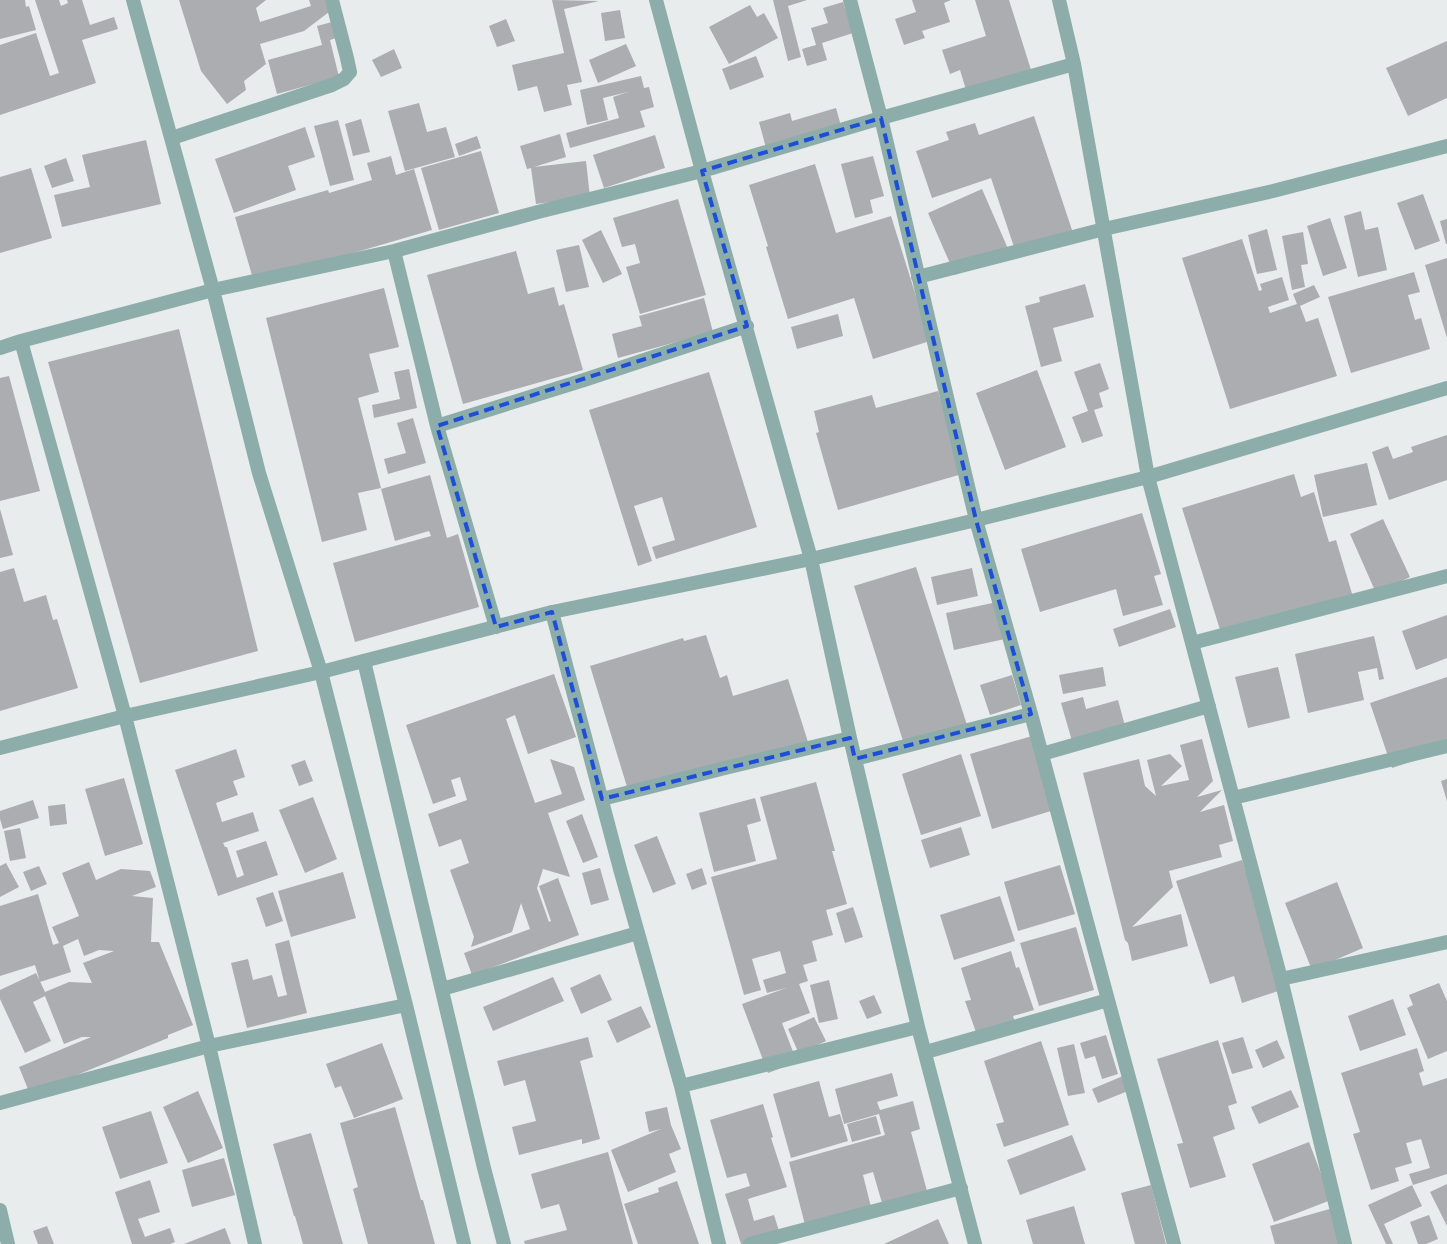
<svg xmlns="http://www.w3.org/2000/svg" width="1447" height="1244" font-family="'Nunito Sans',sans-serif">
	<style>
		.building { fill: #abadb0 }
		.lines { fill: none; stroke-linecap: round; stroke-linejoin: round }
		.minor { stroke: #8cada9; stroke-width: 14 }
		.tertiary { stroke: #8cada9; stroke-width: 14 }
		.marked { fill: none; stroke: #1d4ed8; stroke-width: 4; stroke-dasharray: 10 6; stroke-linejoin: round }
	</style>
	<rect width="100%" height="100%" fill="#e8eced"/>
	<path class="building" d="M0,0h25l1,7 3,-1 7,24 -36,9z
		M35,0h24l2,6 7,-3 -1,-3h15l8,25 24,-8 4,12 -36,11 14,43 -96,32v-70l36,-12 14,43 9,-3z
		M179,0h87l-10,8 4,14 51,-16 -2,-6h16l4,12 -25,19 -44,13 6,20 -22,17 2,9 -19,14 -26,-33z
		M552,0l47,1 -35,8 18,73 -15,3 5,20 -28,7 -7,-26 -19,5 -6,-26 52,-12z
		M773,0h34l-19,6 13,51 -13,4z
		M912,0h39l-7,3 6,19 -28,9 3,7 -21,7 -9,-26 21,-7z
		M975,0h34l23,73 -65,20 -7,-23 -10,4 -8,-24 44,-14z
		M843,2l10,31 -31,10 5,17 -20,6 -5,-17 14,-4 -5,-17 17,-5 -5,-15z
		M750,5l7,12 7,-4 14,25 -49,26 -20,-37z
		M620,10l5,28 -20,3 -4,-28z
		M506,19l9,22 -18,6 -8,-21z
		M332,22l4,16 -6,2 9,37 -62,17 -9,-34 54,-15 -5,-19z
		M1447,41v57l-39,18 -22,-48z
		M626,44l10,22 -38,17 -9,-23z
		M394,49l8,19 -21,9 -9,-17z
		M756,56l8,21 -34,13 -8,-21z
		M641,76l3,12 5,-1 5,20 -14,4 5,16 -75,21 -4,-15 53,-15 -6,-21 15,-5 -25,6 5,22 -21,5 -7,-35z
		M419,103l8,29 19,-5 9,30 -50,14 -17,-60z
		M836,108l5,18 -75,22 -7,-26 31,-9 2,8z
		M1034,116l39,117 -57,20 -25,-75 -59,20 -16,-47 33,-11 -3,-8 29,-9 4,12z
		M361,119l9,33 -17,4 -8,-32z
		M338,120l16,60 -24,6 -16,-60z
		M305,127l10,30 -27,9 8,24 -62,23 -19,-54z
		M560,134l6,23 -32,10 52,-6 4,36 -54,7 -5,-36 -4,1 -7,-23z
		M655,135l10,33 -61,20 -11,-33z
		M477,136l4,12 -22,8 -4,-12z
		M146,140l15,64 -99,23 -8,-32 36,-8 -8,-32z
		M481,151l18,62 -60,17 -18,-62z
		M391,156l5,19 18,-6 18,61 -178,52 -19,-65 93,-27 1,3 43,-13 -5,-17z
		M873,156l11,40 -14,4 3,13 -18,5 -14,-54z
		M66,158l8,23 -22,7 -8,-22z
		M815,164l21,69 55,-17 39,125 -57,18 -19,-61 -66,21 -22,-72 2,-1 -19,-61z
		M31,168l21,70 -52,15v-76z
		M982,189l27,62 -54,24 -27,-62z
		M1423,194l17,47 -25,9 -18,-47z
		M678,199l28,96 -66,19 -14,-47 14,-4 -5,-19 -13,3 -9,-29z
		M1361,211l4,19 13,-3 9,43 -29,7 -14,-61z
		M1330,218l17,50 -24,8 -16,-50z
		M1447,219v25h-1l-6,-23z
		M1267,229l10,41 -20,4 -9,-39z
		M601,230l21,44 -19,9 -21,-43z
		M1303,232l5,32 -7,1 4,22 -13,3 -10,-54z
		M1242,239l17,52 3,-1 -2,-6 22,-7 7,23 -21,7 2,6 27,-9 -4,-10 21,-9 6,12 -20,9 6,16 12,-4 19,58 -107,33 -48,-151z
		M579,245l10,42 -23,5 -10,-42z
		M516,251l12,43 26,-7 5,19 5,-2 19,66 -120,34 -36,-129z
		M1447,258v80l-22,-73z
		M1414,272l6,20 -12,3 7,25 6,-2 9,31 -79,24 -23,-76z
		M1085,284l9,33 -41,11 9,33 -21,6 -16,-61 15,-4 -1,-5z
		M384,288l15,59 -30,7 10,38 -21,6 23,90 -23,5 9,37 -45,12 -56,-224z
		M704,298l9,34 -95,26 -6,-24 30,-8 -3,-10z
		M838,314l5,22 -46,13 -6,-22z
		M179,329l79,322 -118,32 -92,-321z
		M1100,363l9,26 -10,4 4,14 -9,3 9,26 -21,7 -10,-26 16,-6 -14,-39z
		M409,369l8,39 -43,10 -2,-13 28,-6 -6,-27z
		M1037,370l29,77 -61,23 -29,-77z
		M709,372l48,155 -101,32 -4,-12 23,-7 -13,-43 -28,9 18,55 -14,5 -49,-156z
		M9,376l31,115 -40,10v-123z
		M938,391l24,83 -124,36 -22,-77 3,-1 -5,-21 58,-16 4,13z
		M413,418l13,45 -38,11 -4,-15 22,-6 -9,-30z
		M1447,435v45l-58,20 -17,-48 16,-6 5,13 20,-7 -2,-5z
		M1367,463l10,42 -54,12 -9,-42z
		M1294,474l7,23 13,-5 15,50 7,-2 17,57 -131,39 -40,-128z
		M430,475l17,63 11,-4 21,73 -124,35 -22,-79 98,-27 -2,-5 -34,10 -14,-52z
		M0,509l13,46 -13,3z
		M1142,513l19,61 -7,2 9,29 -40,11 -7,-27 -76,23 -19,-63z
		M1383,519l27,58 -34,16 -26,-59z
		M916,567l51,158 -63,19 -50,-158z
		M14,568l10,34 22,-7 7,25 4,-1 21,69 -78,23v-139z
		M972,568l6,28 -41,9 -6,-28z
		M997,602l8,37 -51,11 -8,-37z
		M1170,609l6,18 -57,20 -6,-18z
		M1447,615v43l-31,12 -14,-39z
		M706,635l14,43 7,-3 6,21 55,-17 20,63 -180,48 -38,-124 93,-28 1,3z
		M1374,636l10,43 -5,1 -2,-12 -19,4 6,28 -56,13 -13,-59z
		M1103,667l3,19 -43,8 -4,-19z
		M1278,667l12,51 -42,10 -13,-51z
		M554,674l22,63 -48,17 -13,-39 -9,4 29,84 27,-9 -12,-35 24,8 11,33 -37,13 22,64 -27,-8 -6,19 12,34 2,-1 -12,-35 19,-8 21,57 -107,40 -8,-22 66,-24 -9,-26 -9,29 -41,15 3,-10 -24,-67 19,-7 -8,-24 -22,8 -11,-33 39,-14 -7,-23 -9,3 5,16 -23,8 -27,-79z
		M1012,675l9,30 -31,10 -10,-30z
		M1447,677v73l-55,18 -22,-65z
		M1083,697l3,12 32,-9 7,26 -53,15 -11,-38z
		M1032,736l22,74 -62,19 -22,-75z
		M1202,739l11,42 -16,16 25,-7 -22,22 24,-7 9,36 -14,4 3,12 -53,14 4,16 -41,40 49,-13 7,32 -56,15 -4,-18 -3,-3 -42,-167 56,-14 6,27 11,10 -9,-36 23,-6 12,12 -21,20 28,-6 -9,-35z
		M236,749l9,28 -12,4 5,14 -22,8 6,19 31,-10 6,19 -36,12 2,4h2l10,31 7,-3 -8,-24 30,-10 12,34 -60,21 -43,-126z
		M961,754l20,62 -60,19 -19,-61z
		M305,760l8,21 -14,5 -8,-21z
		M124,778l19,66 -38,12 -20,-67z
		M1447,779v22l-6,-20z
		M816,782l19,69h-3l15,53 -21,6 7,25 -21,6 5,20 -14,4 5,16 -9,3 11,29 -28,10 15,39 -29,11 -26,-69 44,-16 -19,5 -4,-13 23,-7 -6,-22 -28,8 9,31 -17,5 -33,-118 66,-18 -17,-62z
		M313,797l24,62 -32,14 -26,-63z
		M755,798l6,23 -14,4 9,36 -42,11 -15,-59z
		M33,800l6,18 -36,11 -3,-10v-8z
		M65,804l2,20 -17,2 -2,-20z
		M582,814l16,43 -15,6 -17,-42z
		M961,827l9,28 -40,13 -9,-28z
		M20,828l6,30 -16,3 -6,-30z
		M657,836l19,48 -23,9 -19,-48z
		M1242,860l42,129 -42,14 -8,-27 -24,8 -34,-103z
		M89,862l7,18 25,-11 29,2 6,16 -24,9 21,2 -2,44h8l34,83 -25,10v3l-138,56 -11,-27 72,-30h-9l-18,7 -19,-48 -12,6 18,39 -26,12 -25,-54v-9l36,-17 9,19 24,-10 23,1 -9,-20 31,-12 -15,-1 -15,6 -6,-17 -15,7 8,26 -31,10 -5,-17 -35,11v-70l38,-12 15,51 6,-2 -7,-16 27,-11 -17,-43z
		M6,863l13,24 -19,10v-31z
		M1060,865l15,49 -57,17 -14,-49z
		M39,866l8,18 -16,7 -8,-19z
		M600,868l9,32 -18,5 -9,-32z
		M702,868l5,16 -15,6 -6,-16z
		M343,872l13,46 -65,19 -13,-46z
		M1337,882l26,66 -51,22 -27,-67z
		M273,892l10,29 -17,6 -10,-29z
		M1000,896l15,45 -61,19 -14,-45z
		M853,907l10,30 -18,6 -9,-30z
		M1076,927l18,63 -55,16 -19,-63z
		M289,940l18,73 -60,15 -16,-65 17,-4 5,21 19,-5 6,22 9,-2 -12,-51z
		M1011,951l5,17 3,-1 15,43 -21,6 2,6 -38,13 -12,-34 6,-1 -10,-32z
		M600,974l12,26 -31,14 -11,-26z
		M553,977l11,24 -71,30 -10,-24z
		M829,980l9,39 -19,4 -9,-38z
		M1439,983l8,18v50l-19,8 -21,-51 6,-3 -4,-10z
		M874,995l8,18 -15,6 -8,-18z
		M1393,999l13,36 -46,16 -12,-35z
		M641,1006l10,21 -34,16 -10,-22z
		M814,1017l12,24 -27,13 -11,-25z
		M1106,1035l12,39 -16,5 -7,-23 -10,3 -5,-16z
		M588,1037l5,20 -13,4 20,78 -18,5v-5l-63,16 -7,-28 24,-6 -11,-41 -21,6 -7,-25z
		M1243,1037l10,31 -21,6 -10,-31z
		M1218,1040l19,63 -9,3 7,23 -22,8 13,40 -36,11 -13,-44 6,-1 -26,-84z
		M1277,1040l8,18 -22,10 -8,-18z
		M1041,1041l28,84 -65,22 -8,-23 8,-2 -20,-61z
		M382,1043l21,56 -49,19 -13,-32 -6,2 -9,-24z
		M1074,1044l11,49 -17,3 -11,-48z
		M1417,1048l7,23 -5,2 4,13 24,-8v96l-34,11 -4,-11 21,-6 -9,-29 -15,4 6,20 -17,5 4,13 -28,9 -18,-56 7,-2 -19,-59z
		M892,1073l6,23 -21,6 3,8 33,-9 7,28 -9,3 16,59 -45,12 -9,-31 -10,3 8,32 -66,18 -16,-63 96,-27 -6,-21 -35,10 -9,-35z
		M1123,1076l5,15 -30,12 -6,-14z
		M819,1081l10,36 11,-3 8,27 -57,17 -18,-64z
		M1291,1090l8,17 -40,17 -8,-17z
		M198,1091l25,57 -35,15 -25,-56z
		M763,1104l10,33 -2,1 16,49 -39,12 6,22 20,-6 6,19 -34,10h-5l-16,-50 25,-8 -4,-13 -19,5 -17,-58z
		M395,1107l26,93h2l12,44h-67l-15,-55 5,-2 -18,-64z
		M667,1107l4,18 10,24 -12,5 7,18 -48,20 -17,-42 50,-21 -12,3 -4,-20z
		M151,1111l17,52 -48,16 -18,-52z
		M876,1116l5,18 -29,8 -5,-18z
		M311,1133l32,111h-40l-8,-28h-1l-21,-72z
		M1072,1135l14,35 -66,25 -13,-35z
		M1309,1142l22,58 -57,22 -22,-58z
		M608,1152l25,92h-108l-1,-3 43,-11 -8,-26 -18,5 -10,-35z
		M224,1158l11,37 -43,12 -10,-37z
		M150,1180l10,32 -22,7 7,18 25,-9 5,14 -5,2h-38l-17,-52z
		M677,1181l22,63h-61l-14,-40 35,-12 -1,-4z
		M1447,1184v42l-17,-34z
		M1151,1185l15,59h-31l-14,-51z
		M1412,1185l10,21 -38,18 9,20h-7l-18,-39z
		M1074,1206l11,38h-52l-7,-24z
		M1333,1208l10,36h-68l-5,-18z
		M1429,1215l9,24 -12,5h-8l-8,-22z
		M938,1219l11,25h-65z
		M47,1226l7,18h-16l-5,-13z
		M225,1228l6,16h-47z"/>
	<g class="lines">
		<path class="minor" d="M133,0l80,290 46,183 62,199 85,333 58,239
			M656,0l46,171 109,388 39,179 68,289 57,217
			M850,0l31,118 95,402 55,194 77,286
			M1059,0l15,64 74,413 133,502 64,265
			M172,138l160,-53 12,-6 6,-7 -3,-14 -15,-58
			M394,251l43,175 147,-46 163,-54
			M918,277l186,-48 169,-38 174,-45
			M21,341l104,375 84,330 46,198
			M0,348l21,-7 192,-51 181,-39 144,-39 164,-41 179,-53 193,-54
			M437,426l59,201
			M552,612l68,257 61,217 38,158
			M1192,643l255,-67
			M364,661l120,507 20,76
			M1042,754l167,-48
			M855,759l176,-45
			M1233,798l214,-52
			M602,799l123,-31 125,-30
			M1281,979l166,-37
			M442,989l196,-56
			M926,1052l182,-52 66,244
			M681,1086l237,-59
			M0,1103l209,-57 197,-41
			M0,1210l8,34
			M750,1244l211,-56"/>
		<path class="tertiary" d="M0,748l125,-32 196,-44 231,-60 259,-53 165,-39 172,-43 299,-89"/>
	</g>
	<path class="marked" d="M881,118l95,402 55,194 -176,45 -5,-21 -248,61 -50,-187 -56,15 -59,-201 310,-100 -45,-155z"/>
</svg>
